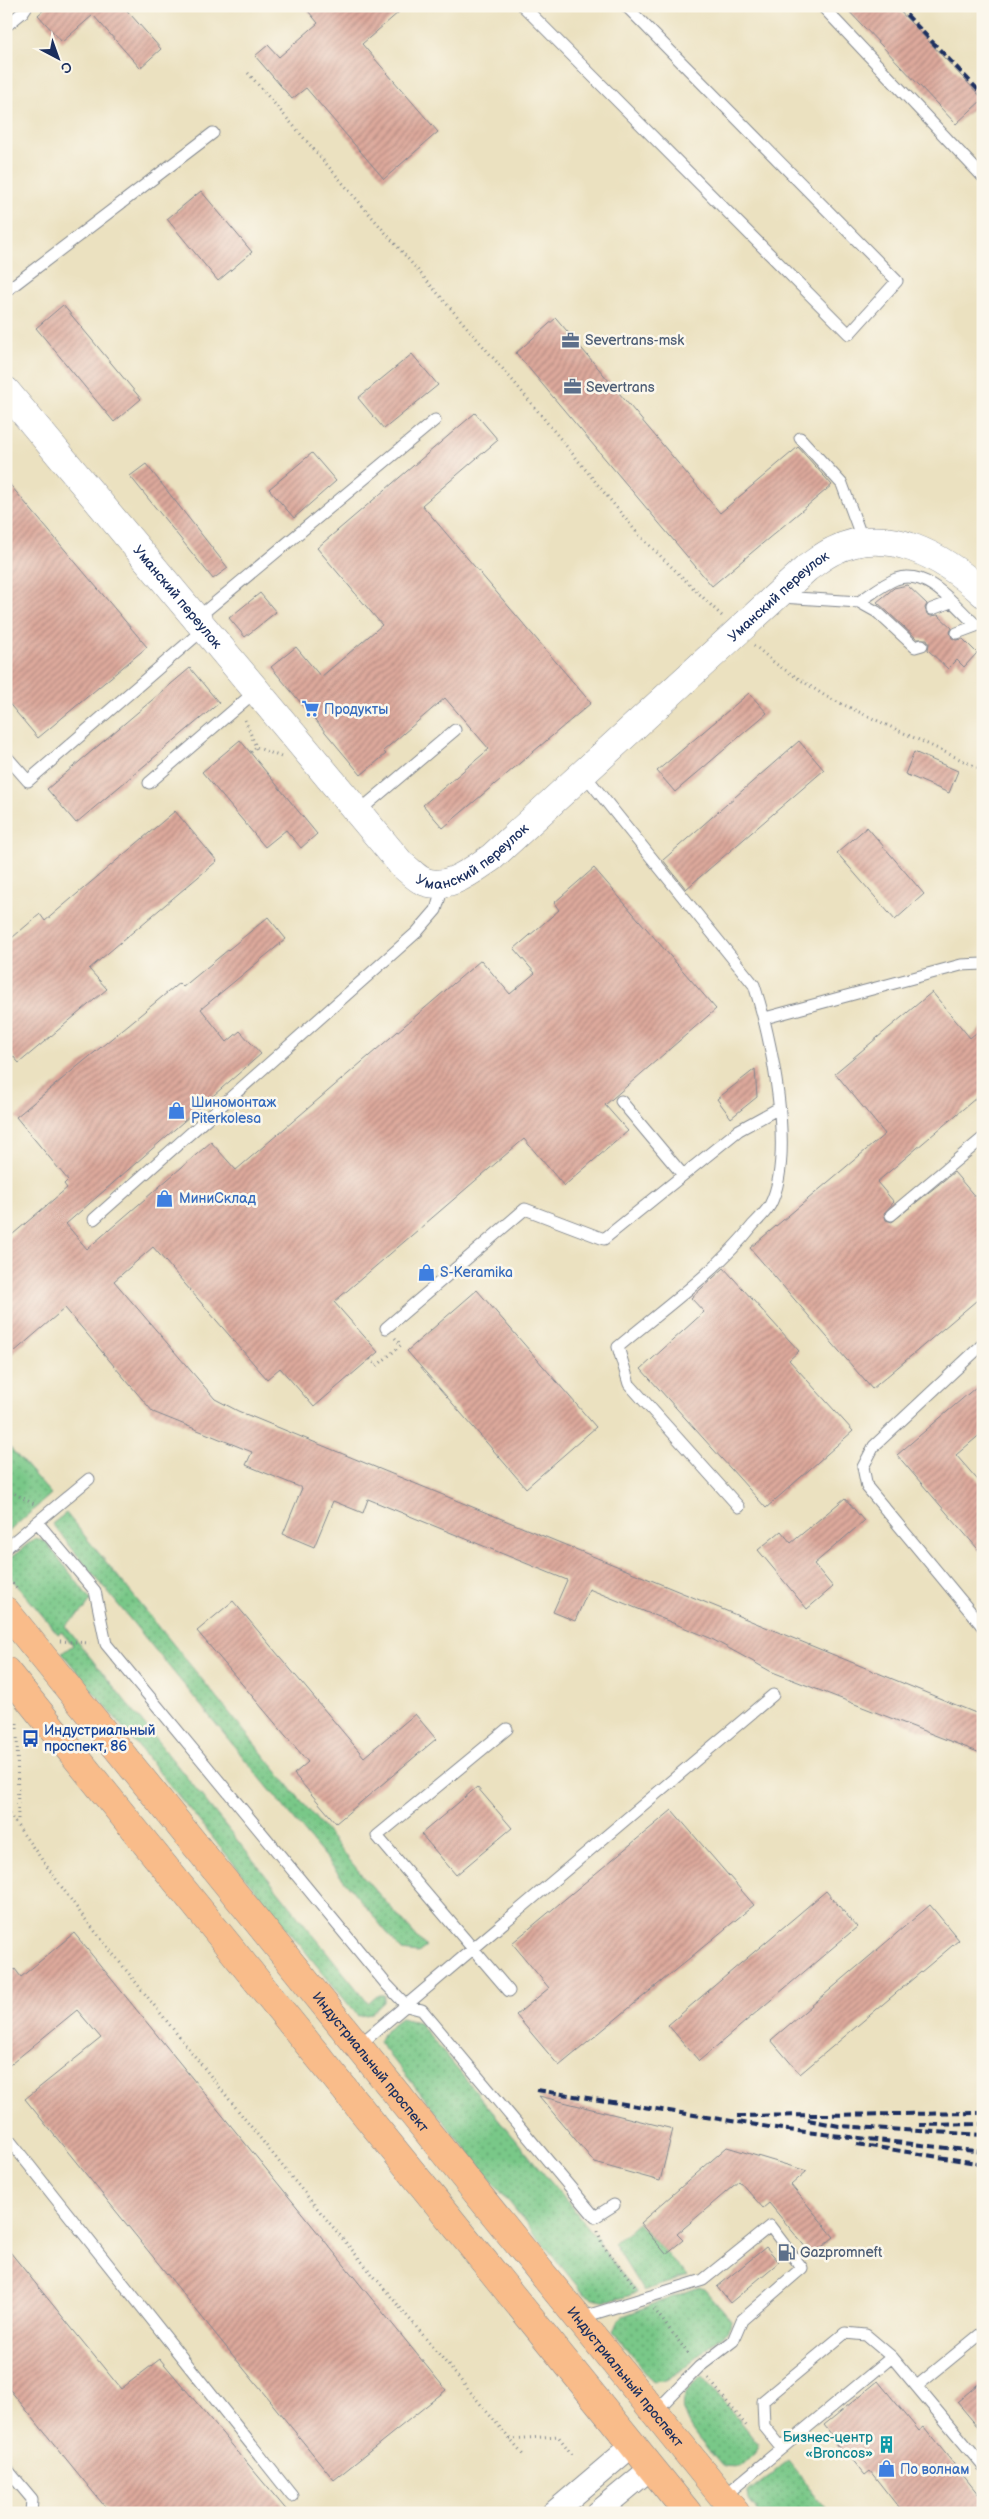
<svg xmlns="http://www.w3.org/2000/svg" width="989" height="2519" font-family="'Balsamiq Sans',sans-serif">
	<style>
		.grass { fill: url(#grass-dots); stroke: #4a7c73 }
		.building { fill: url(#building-hatch) }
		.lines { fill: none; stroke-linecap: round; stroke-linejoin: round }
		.service-casing { stroke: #83888f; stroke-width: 13 }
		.minor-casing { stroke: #83888f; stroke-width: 24 }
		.tertiary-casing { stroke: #83888f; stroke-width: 29 }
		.primary-casing { stroke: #83888f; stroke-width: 29 }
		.path { stroke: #83888f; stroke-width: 3; stroke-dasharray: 1 4; stroke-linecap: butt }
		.service { stroke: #fff; stroke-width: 11 }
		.minor { stroke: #fff; stroke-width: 22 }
		.tertiary { stroke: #fff; stroke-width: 28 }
		.primary { stroke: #f9bc8a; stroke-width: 28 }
		.rail { stroke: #1b2f5e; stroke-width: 4; stroke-dasharray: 8 4; stroke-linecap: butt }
		.labels { text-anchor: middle; stroke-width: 5; stroke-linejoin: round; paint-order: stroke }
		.service-label { font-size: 14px; fill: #4e5e75; stroke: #fbf7ec; text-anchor: start }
		.street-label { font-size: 14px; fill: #1b2f5e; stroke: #fbf7ec }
		.shop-label { font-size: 14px; fill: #366cbe; stroke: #fbf7ec; text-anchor: start }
		.transit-label { font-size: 14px; fill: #164399; stroke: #fbf7ec; text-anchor: start }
		.culture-label { font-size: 14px; fill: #0d838f; stroke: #fbf7ec; text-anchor: end }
	</style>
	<defs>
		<pattern id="grass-dots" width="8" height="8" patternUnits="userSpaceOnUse" patternTransform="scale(1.25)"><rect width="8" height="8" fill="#79c888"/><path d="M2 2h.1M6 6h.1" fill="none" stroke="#62a372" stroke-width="1.8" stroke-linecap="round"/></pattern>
		<pattern id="building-hatch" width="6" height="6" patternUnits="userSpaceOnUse" patternTransform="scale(1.25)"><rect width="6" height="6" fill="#dda99b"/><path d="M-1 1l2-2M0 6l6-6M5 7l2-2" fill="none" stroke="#b28a82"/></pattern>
	</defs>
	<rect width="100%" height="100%" fill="#fbf7ec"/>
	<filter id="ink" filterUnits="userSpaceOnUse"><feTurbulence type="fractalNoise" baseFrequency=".02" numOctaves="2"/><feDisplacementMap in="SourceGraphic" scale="10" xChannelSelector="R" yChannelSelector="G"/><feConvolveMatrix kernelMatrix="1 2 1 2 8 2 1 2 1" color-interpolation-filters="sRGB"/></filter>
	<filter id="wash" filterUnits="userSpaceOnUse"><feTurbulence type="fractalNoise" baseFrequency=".0096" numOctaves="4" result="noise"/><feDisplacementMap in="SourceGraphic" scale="20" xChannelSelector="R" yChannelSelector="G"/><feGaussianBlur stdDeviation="1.12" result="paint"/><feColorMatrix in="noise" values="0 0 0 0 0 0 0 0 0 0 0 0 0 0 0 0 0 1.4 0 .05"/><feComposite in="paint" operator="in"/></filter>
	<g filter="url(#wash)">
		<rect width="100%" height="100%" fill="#ebe1c0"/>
		<path class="grass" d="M6,1443l45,51 -45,40z
			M66,1513l295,361 65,73 -8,6 -16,-2 -350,-427z
			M35,1538l11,4 45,58 -6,9 -20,17 303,377 9,-8h7v7l-13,12 -13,2 -296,-363 11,-8 -12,-13 -3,2 -52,-62v-10z
			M401,2018l17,4 180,217 1,6 38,48c-22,7 -33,12 -54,0l-204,-251 6,-12z
			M638,2223l50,53 -45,15 -29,-47z
			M699,2287l5,2 27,31 -2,10 -52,43 -11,7 -13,1 -40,-49 5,-12 5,-4z
			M702,2376l56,68 -3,9 -15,14 -18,-1c-23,-28 -62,-59 -20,-90z
			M788,2461l42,52h-70l-11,-13 -1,-7z"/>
		<g id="blocks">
			<path class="building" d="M48,6h75l38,43 -21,19 -47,-53 -31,27 -24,-27z
				M304,6h102l-44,38 76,88 -54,47 -78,-91 -14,11 -37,-43 13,-11 11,12 39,-34z
				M844,6h51l88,93 -27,25z
				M201,191l51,61 -34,29 -51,-62z
				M63,305l78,94 -27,23 -78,-94z
				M556,318l164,195 78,-66 34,38 -120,101 -196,-233z
				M412,354l26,31 -54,44 -26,-31z
				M475,413l23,27 -76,65 169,198 -148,125 -20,-23 66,-56 -44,-51 -62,53 3,3 -25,21 -90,-108 25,-20 25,30 61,-52 -65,-77z
				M312,453l24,28 -42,37 -25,-29z
				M146,464l82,104 -15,11 -83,-103z
				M6,480l141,167 -109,91 -32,-38z
				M907,585l20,19 -2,4 2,6 4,2 7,-1 14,13 -2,4 2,6 4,2 7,-1 14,14 -13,14 -7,-7 -9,9 -20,-19 1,-7 -2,-4h-10l-40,-37 17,-14z
				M260,593l16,19 -31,25 -16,-19z
				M190,668l29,35 -143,120 -29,-34z
				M749,693l18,20 -92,79 -18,-21z
				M240,740l77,94 -16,14 -15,-18 -21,17 -63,-75z
				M799,741l25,29 -138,119 -23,-29z
				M914,752l44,19 -9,22 -44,-19z
				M175,811l42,50 -128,108 18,20 -88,74 -13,-15v-105l34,-29 5,7z
				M867,827l57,67 -29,26 -58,-67z
				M594,868l122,141 -111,96 23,26 -64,55 -40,-47 -190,163 44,50 -64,55 -34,-39 -13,11 -114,-132 -39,34 101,118 23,12 745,305v38l-213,-83 -60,-33 -121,-49 -14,32 -22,-9 14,-32 -199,-81 -5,14 -30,-12 -19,46 -31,-13 19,-46 -56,-23 6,-13 -99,-40 -88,-104 -59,51v-119l61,-52 -3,-4 4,-4 -52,-63 163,-134 4,4 85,-70 18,22 -85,70 26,33 13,-11 21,23 -195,170 21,25 124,-107 25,28 245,-210 29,34 25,-21 -21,-24 45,-39 -5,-7z
				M932,992l38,46 13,-11v65l-106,90 17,20 -10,11 2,7 6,2 62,-50 29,34v89l-111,94 -122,-141 135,-114 -50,-61z
				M755,1069l2,28 -26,21 -14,-19z
				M724,1268l75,83 -10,9 64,71 -87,77 -125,-139 63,-57 -13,-14z
				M477,1290l119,137 -70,61 -119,-137z
				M983,1381v51l-27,23 27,31v69l-86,-100z
				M845,1498l19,23 -50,43 19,23 -26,22 -49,-59 23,-19 10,12z
				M233,1601l131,156 51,-43 21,25 -100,84 -42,-49 14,-12 -111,-131z
				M477,1787l35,41 -56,47 -35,-41z
				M672,1810l82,95 -195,161 -43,-51 33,-27 -37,-45z
				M826,1891l31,36 -158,134 -31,-36z
				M930,1905l29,35 -159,134 -29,-34z
				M74,1933l372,457 -112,90 -309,-381 76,-61 -24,-28 -71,58v-92l9,-7 6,8z
				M539,2096l134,33 -13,52 -65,-18z
				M727,2147l80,24 -16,14 43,52 -22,18 -43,-52 -6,5 -24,-27 -62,53 6,6 -17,14 -26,-31z
				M6,2247l115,142 39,-30 129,154h-179l-104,-128z
				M766,2247l13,15 -49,41 -13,-16z
				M983,2380v53l-26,-31z
				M878,2381l41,50 5,-4 59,73v13h-80l-33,-42 -5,4 -19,-23 -2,2 -14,-17 2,-2 -8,-10z"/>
		</g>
	</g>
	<g filter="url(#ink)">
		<use href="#blocks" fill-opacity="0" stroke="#83888f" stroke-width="1"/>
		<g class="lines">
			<defs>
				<path id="service" d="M523,6l326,328 48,-53 -271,-275
					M822,6l161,171
					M6,26l17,-14 4,-6
					M6,291l207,-158
					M800,438l42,46 21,57
					M781,597l78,5 18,10 38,35 7,-2
					M859,602c11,-7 24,-18 37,-23 32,-11 59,27 80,46
					M932,609l19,-7
					M197,618l238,-198
					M957,633l24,-9
					M6,756l22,25 177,-153
					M584,774l170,211c17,51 42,170 16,220 -4,7 -11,14 -17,20 -37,47 -89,83 -135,122l11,37 110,123
					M149,783l108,-93
					M358,812l97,-82
					M765,1018l196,-53 22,-1
					M621,1101l62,74
					M891,1215l92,-77
					M94,1219l323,-287 19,-22 8,-27
					M386,1328l139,-119 79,30 135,-109 40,-22
					M983,1344l-109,102 -11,21 4,20 116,140
					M37,1522l58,69 11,53 281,341 20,21 15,4 173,207 19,-12
					M6,1548l83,-69
					M507,1729l-130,107 132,155
					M358,2046l415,-351
					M6,2136l286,360
					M580,2318l123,-38 67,-54 32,42 -60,52 -9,21 -34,26 -44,45
					M917,2386l66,-54
					M782,2448l-18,-22 -1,-25 82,-68 21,2 26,22
					M6,2468l26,31 -1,14
					M723,2497l169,-140 91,109"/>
				<path id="minor" d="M553,2513l80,-68
					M597,2513l54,-45"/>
				<g id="tertiary">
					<path id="s1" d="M6,391l396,474c6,4 12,11 19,15 24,13 52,-10 71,-23l315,-289c9,-6 17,-13 26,-17 54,-28 111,6 150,42"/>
				</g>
				<g id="primary">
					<path id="s2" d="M6,1611l730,902"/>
					<path d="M6,1671l682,842"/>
				</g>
			</defs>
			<use href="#service" class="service-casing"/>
			<use href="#minor" class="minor-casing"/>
			<use href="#tertiary" class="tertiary-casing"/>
			<use href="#primary" class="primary-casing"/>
			<path class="path" d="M248,73l266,309 124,152 84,82
				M754,645l22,19 51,33 156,73
				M245,720l11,27 25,10
				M251,752l5,-5
				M370,1359l7,7 24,-21 -6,-7
				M6,1489l30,16
				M6,1576l13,15
				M60,1641l30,2
				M17,1723l1,100
				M6,1810l76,105 210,263 231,277
				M598,2231l4,13 34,43
				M654,2309l36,47
				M708,2378l40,50
				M510,2439l48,-3 16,21"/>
			<use href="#service" class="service"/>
			<use href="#minor" class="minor"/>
			<use href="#tertiary" class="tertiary"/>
			<use href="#primary" class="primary"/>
			<path class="rail" d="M898,6l85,89
				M537,2090l251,40 195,22
				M737,2116l246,-3
				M808,2120l31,6 144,9
				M919,2125l64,-1
				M857,2144l126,20"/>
		</g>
	</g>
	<defs>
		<symbol id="office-bare" viewBox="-9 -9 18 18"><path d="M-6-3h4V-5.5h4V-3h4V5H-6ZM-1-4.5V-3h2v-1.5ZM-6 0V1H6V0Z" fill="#5c6f8a" stroke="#fbf7ec" stroke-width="2.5" paint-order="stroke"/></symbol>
		<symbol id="supermarket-bare" viewBox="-9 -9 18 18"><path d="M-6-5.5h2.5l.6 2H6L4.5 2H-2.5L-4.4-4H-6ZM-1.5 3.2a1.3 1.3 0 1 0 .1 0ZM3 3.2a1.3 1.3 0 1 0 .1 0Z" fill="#3f7fe0" stroke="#fbf7ec" stroke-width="2.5" paint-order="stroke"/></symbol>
		<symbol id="shop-bare" viewBox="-9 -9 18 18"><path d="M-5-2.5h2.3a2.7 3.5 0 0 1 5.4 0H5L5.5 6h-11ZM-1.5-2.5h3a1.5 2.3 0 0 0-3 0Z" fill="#3f7fe0" stroke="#fbf7ec" stroke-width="2.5" paint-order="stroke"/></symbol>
		<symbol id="bus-bare" viewBox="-9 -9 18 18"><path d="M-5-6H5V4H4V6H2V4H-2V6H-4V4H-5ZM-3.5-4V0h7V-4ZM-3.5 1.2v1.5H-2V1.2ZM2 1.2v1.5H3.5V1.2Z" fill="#1a4fb4" stroke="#fbf7ec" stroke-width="2.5" paint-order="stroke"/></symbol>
		<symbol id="fuel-bare" viewBox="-9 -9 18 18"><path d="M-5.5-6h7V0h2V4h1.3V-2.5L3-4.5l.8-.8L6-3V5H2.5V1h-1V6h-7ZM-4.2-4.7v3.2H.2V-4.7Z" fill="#5c6f8a" stroke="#fbf7ec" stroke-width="2.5" paint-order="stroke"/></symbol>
		<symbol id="building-bare" viewBox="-9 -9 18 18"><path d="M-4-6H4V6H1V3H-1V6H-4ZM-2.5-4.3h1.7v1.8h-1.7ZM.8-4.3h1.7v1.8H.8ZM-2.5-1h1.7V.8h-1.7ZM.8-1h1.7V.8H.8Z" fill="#0f9aa8" stroke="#fbf7ec" stroke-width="2.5" paint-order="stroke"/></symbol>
	</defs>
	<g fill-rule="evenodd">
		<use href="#office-bare" x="558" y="328" width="25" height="25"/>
		<use href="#office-bare" x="560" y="374" width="25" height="25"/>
		<use href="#supermarket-bare" x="298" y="696" width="25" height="25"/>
		<use href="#shop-bare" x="164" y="1098" width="25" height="25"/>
		<use href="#shop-bare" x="152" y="1186" width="25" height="25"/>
		<use href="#shop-bare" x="414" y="1260" width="25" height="25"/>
		<use href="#bus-bare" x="18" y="1726" width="25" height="25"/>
		<use href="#fuel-bare" x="774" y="2240" width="25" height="25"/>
		<use href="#building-bare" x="874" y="2432" width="25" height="25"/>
		<use href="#shop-bare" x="874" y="2456" width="25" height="25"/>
	</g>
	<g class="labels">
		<g class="service-label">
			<text x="585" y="345">Severtrans-msk</text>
			<text x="586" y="392">Severtrans</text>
			<text x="800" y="2257">Gazpromneft</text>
		</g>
		<g class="street-label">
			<text dy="5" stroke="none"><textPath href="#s1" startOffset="268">Уманский переулок</textPath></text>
			<text dy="5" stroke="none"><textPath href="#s1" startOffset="1108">Уманский переулок</textPath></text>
			<text dy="5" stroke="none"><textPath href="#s1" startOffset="702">Уманский переулок</textPath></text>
			<text dy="5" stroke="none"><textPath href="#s2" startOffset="580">Индустриальный проспект</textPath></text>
			<text dy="5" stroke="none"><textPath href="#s2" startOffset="985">Индустриальный проспект</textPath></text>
		</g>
		<g class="shop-label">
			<text x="324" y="714">Продукты</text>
			<text x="191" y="1107">Шиномонтаж<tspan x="191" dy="16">Piterkolesa</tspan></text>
			<text x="179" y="1203">МиниСклад</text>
			<text x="440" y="1277">S-Keramika</text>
			<text x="900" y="2474">По волнам</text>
		</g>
		<g class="transit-label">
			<text x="44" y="1735">Индустриальный<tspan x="44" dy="16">проспект, 86</tspan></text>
		</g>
		<g class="culture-label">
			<text x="873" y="2442">Бизнес-центр<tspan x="873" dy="16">«Broncos»</tspan></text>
		</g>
	</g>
	<rect width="989" height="2519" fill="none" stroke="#fbf7ec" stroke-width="25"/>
	<g transform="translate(58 58) rotate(139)" stroke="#fbf7ec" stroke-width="4" paint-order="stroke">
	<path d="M0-4L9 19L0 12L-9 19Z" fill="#1b2f5e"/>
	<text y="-8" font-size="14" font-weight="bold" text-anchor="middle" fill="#1b2f5e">С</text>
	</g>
</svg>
